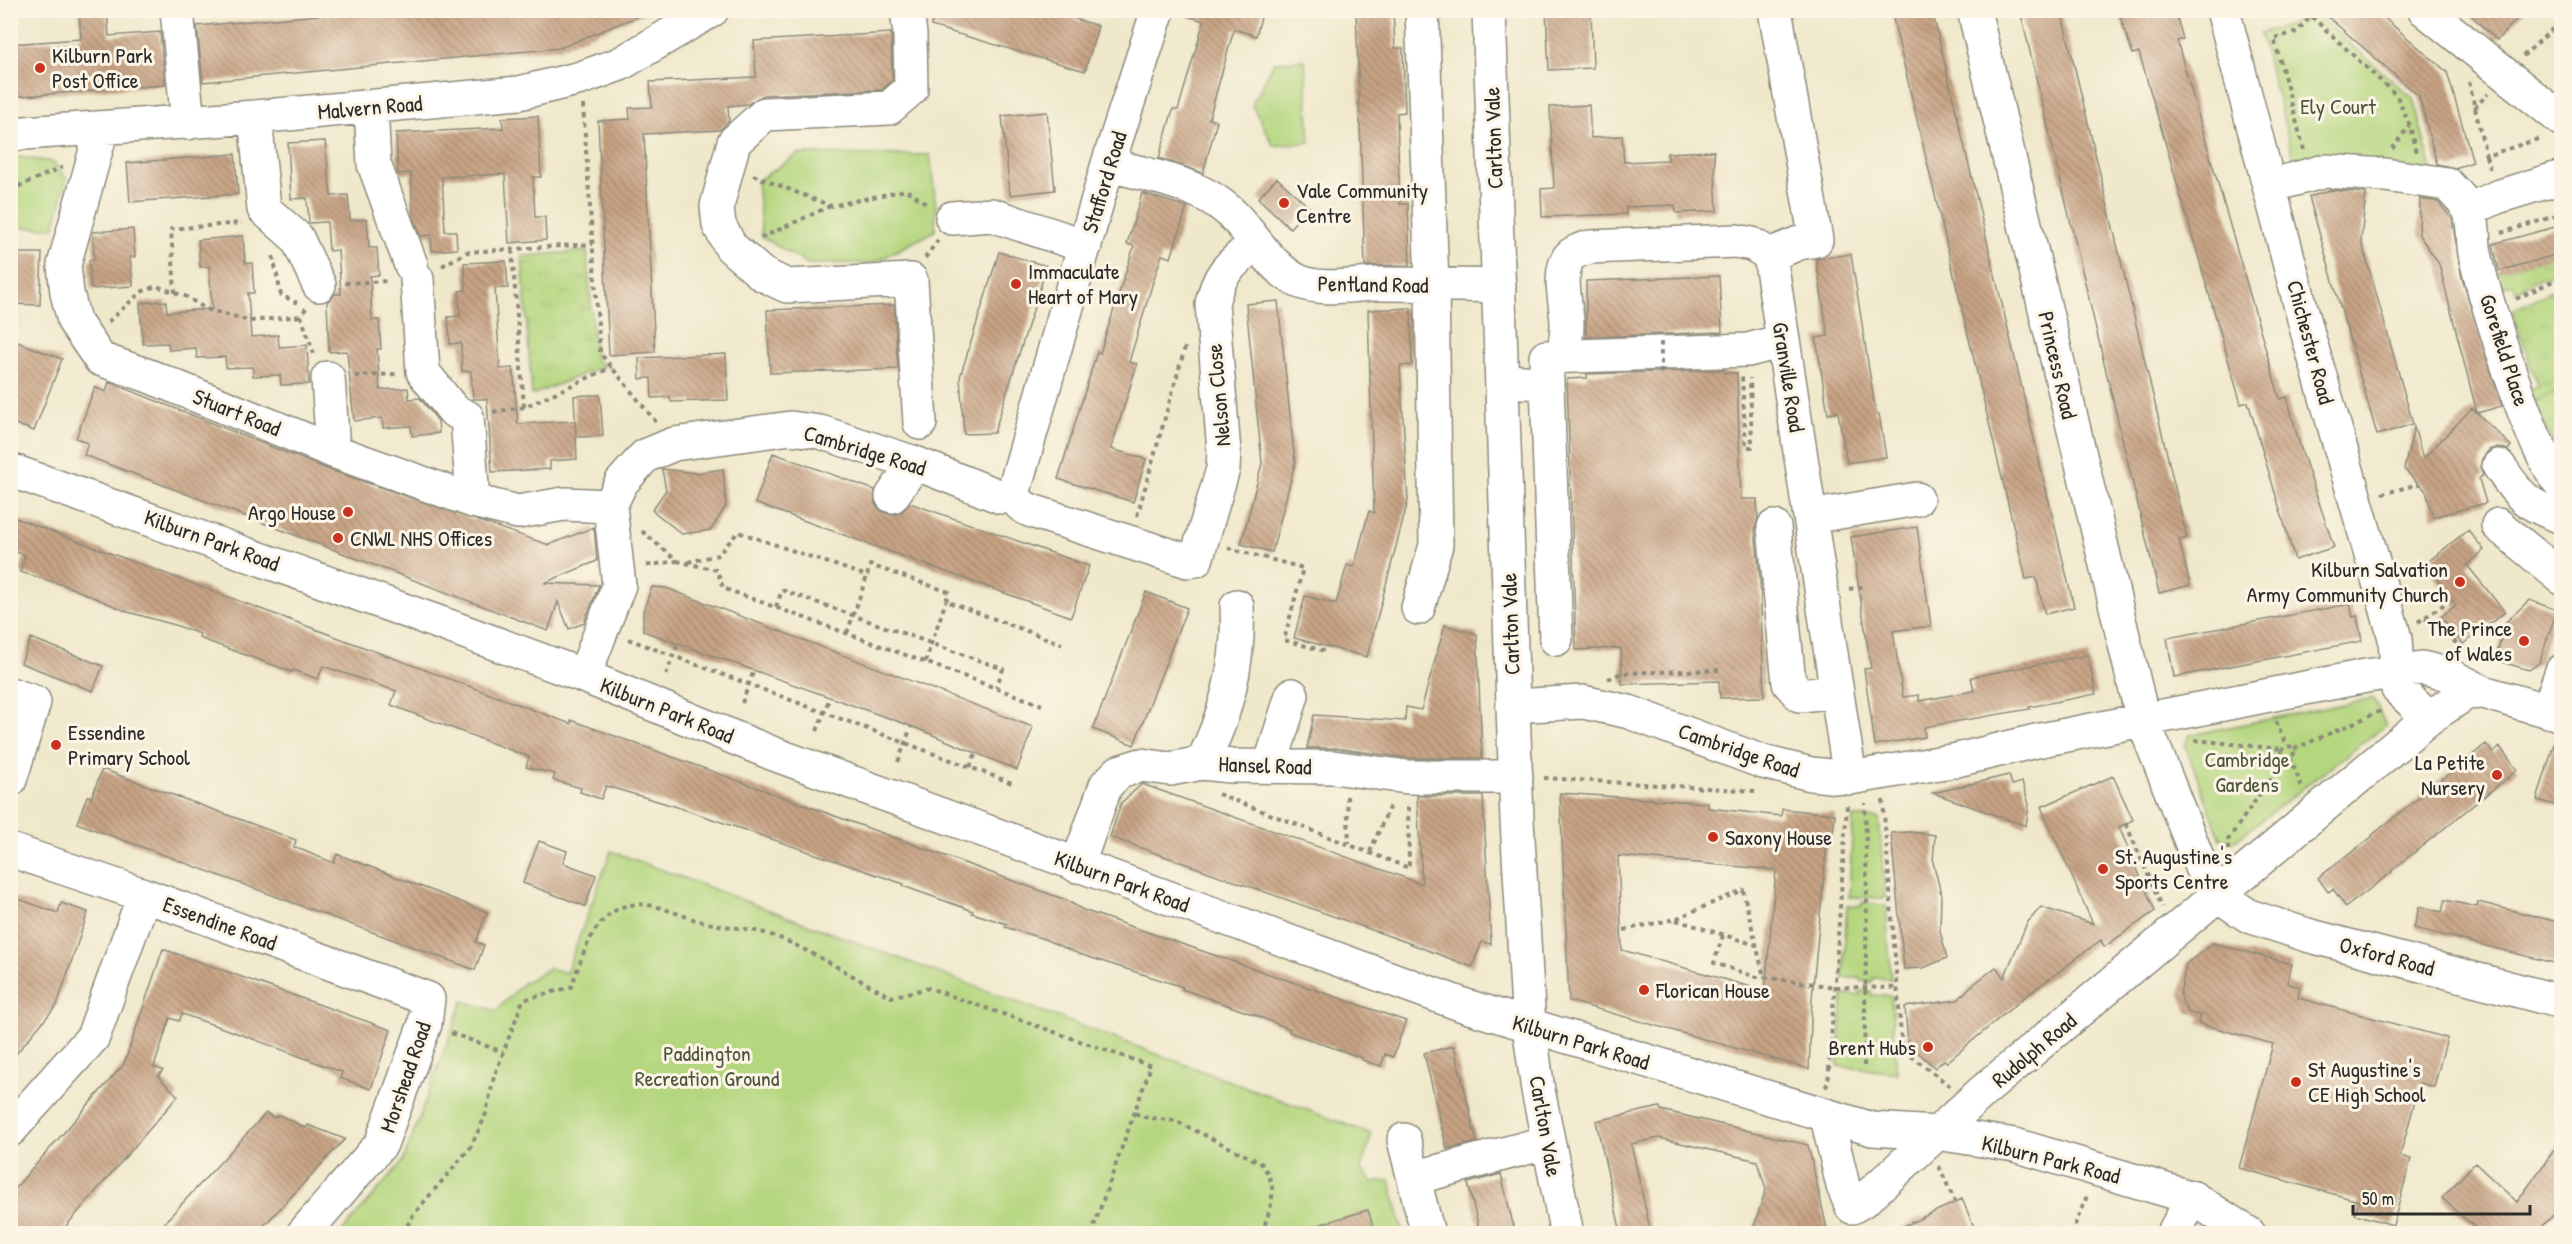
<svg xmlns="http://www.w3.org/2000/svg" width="2572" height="1244" font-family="'Patrick Hand',sans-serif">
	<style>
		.grass { fill: url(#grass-tufts); stroke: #708054; stroke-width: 1.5 }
		.park { fill: #b4d67e; stroke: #708054; stroke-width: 1.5 }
		.building { fill: url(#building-back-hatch); fill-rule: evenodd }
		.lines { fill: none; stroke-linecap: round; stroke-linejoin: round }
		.minor-casing { stroke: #8d8a7b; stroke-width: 36 }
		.major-casing { stroke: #8d8a7b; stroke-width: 36 }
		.path { stroke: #8d8a7b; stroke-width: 4; stroke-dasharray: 4.5 4.5; stroke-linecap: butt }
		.minor { stroke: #fff; stroke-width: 33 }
		.major { stroke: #fff; stroke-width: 33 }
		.path-bridge { stroke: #8d8a7b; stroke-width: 4; stroke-dasharray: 4.5 4.5; stroke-linecap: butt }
		.poi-dot { fill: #c8321e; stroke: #fcf5e5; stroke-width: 2 }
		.labels { text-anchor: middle; stroke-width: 6; stroke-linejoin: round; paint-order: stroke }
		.poi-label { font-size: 22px; fill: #2b2b2b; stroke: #fcf5e5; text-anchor: start }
		.park-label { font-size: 22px; fill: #4d5640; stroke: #fcf5e5 }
		.street-label { font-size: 22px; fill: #2b2b2b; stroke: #fcf5e5 }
	</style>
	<defs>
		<pattern id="grass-tufts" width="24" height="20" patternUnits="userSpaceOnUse" patternTransform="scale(1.5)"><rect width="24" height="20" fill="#b4d67e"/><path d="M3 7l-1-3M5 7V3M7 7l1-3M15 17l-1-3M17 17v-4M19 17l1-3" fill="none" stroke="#9bb86d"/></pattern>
		<pattern id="building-back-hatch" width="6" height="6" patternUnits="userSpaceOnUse" patternTransform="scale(1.5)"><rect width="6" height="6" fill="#c7a384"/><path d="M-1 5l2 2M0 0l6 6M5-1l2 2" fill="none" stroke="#a2856c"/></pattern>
	</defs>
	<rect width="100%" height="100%" fill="#fcf5e5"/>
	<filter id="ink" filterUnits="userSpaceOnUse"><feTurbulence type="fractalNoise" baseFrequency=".0167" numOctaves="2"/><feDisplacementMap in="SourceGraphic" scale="12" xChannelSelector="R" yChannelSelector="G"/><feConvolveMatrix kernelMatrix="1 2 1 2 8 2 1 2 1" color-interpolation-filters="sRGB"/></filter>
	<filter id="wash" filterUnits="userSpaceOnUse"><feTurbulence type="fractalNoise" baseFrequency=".008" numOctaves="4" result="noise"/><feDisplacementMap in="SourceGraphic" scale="24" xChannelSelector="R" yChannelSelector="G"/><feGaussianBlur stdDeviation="1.35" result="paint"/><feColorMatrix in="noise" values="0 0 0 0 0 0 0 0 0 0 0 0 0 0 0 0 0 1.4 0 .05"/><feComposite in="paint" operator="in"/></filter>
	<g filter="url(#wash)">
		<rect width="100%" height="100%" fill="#efe8cb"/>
		<path class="grass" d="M587,251l8,108 9,7 -72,29 -10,-139z
			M2561,253v19l-24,7 -21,13 -3,-8 -23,6 -3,-16z
			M2561,287v104l-1,-1 -28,13 -4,-13 10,-3 -26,-77z"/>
		<path class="park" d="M2303,11h9l101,87 20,76 -137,-7 -36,-134 33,-9z
			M1305,60l5,82 -36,4 -22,-41 22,-43z
			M798,154l132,1 6,52 -1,24 -62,32 -65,1 -46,-27 -5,-56z
			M19,157l34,5 14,17 -13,49 -43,-1v-68z
			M2560,390l1,1v65l-29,-53z
			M2373,698l13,27 -152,116 -13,-2 -36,-94 5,-10z
			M1853,817l26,1 6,80 -36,-1z
			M611,851l761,283 -11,34 12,15 17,-3 13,53 -1063,1 63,-73 60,-160 33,10 27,-28 27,-15 16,5z
			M1862,902l24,4 5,73 -18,-1 -1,4 -11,-1 -1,-3h-17l4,-73 15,1z
			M1860,991h11l1,4 19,1 6,77 -59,-7 5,-71h17z"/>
		<g id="blocks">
			<path class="building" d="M79,10h28l2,26 51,-4 5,53 -155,12v-53l71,-5z
				M374,10h274v2l-88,36 -357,34 -6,-56z
				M935,10h112l51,16 -13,45 -154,-45z
				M1188,10h75l-7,26 -22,-7 -25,90 8,2 -14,52 -44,-15 14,-49 5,1 26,-89 -17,-5z
				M1356,10h37l2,38h8l2,64 -8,1 2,68 1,23h8l2,61 -45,1z
				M1546,10h45l2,58 -44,2z
				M1891,10h41l142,597 -29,7 -9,-37 -10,2z
				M2020,10h41l126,528 -8,2 11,45 -31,8z
				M2141,10h34l8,29 -6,2 103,358 7,-2 12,46 35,104 -39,13 -47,-158 -7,2 -102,-352 -6,2 -13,-37z
				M2320,10h55l72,62 26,90 -18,6 -18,-4 -18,-68z
				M2465,10h61l-29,30z
				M891,33l1,48 -10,9 -118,5 -16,9 -20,2 1,15 -9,9 -76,4 11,218 -46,3 -11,-234 32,-2 -1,-11 23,-1 -2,-25 106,-5 -2,-36z
				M1589,105l2,33 31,-2 2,26 44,-2 -1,-7 47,-2 3,60 -41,2 -1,-8 -49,2v7l-84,3 -1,-28 13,-1 -4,-81z
				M1047,112l8,78 -45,5 -8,-79z
				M538,116l3,61h-8l2,40h10l1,23 -37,3 -4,-69 -63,3 3,54h11l1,18 -25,2 -1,-16 -11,1 -7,-21 -2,-42 -13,1 -2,-41 107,-5 -1,-10z
				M325,141l6,55 17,-1 2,25 17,-1 2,29h8l2,27 -9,1 2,44h7l2,29h-4l3,41 28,-2 1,11 11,-1 18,23 1,12 -27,3 -1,-10 -28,2 -1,-10 -28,3 -7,-70 -18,1 -2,-50 8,-8h6l-3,-44 -9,1 -2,-29 -18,1 -2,-25 -16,1 -3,-56z
				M235,154l3,40 -108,8 -3,-39z
				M1277,178l32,29 -19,21 -32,-30z
				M2332,190l34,3 -5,47 52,184 -36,11 -68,-238z
				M1142,193l45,14 -16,51 -9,-3 -6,17 -27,90 8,2 -26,85 35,10 -13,43 -75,-23 39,-127 3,1 34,-107 -7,-2z
				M2420,199l18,3 14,17 10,59 40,128 -25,7 -38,-149 -20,-29z
				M2562,225v28l-63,18 -6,-27z
				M133,229l2,28h-5l3,29 -42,3 -2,-29h5l-1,-28z
				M243,236l2,27h7l2,30h-6l3,44 27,-2 1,12 28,-2 2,39 -28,1 -1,-10 -27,1v-9l-27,1 -1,-11 -28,1 -1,-10 -27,2 -1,-7 -25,1 -3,-41 26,-2 1,11 45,-3 -3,-43 -9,1 -2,-27z
				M999,252l48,14 -53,167 -30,1 -4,-57z
				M10,253h32l-2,52 -30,-1z
				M1851,254l25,160h3l7,43 -39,6 -9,-51 -10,2 -12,-76 12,-2 -12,-77z
				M506,261l2,27h-13l5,81 13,-1 5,56 57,-3 2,38 -27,2v8l-58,3 -5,-73h-14l-2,-28h-9l-1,-28 -11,1 -2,-27 12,-1 -1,-25 7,-1 -2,-27z
				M1719,276l3,56 -136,5v-56z
				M1278,301l17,162 -23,89 -31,-8 21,-81 -16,-159z
				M894,305l4,64 -128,4 -3,-63z
				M1411,308l1,57 -12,1 8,135 -41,156 -73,-19 11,-42 31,8 11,-39 7,2 15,-56 5,2 -6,-203z
				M10,339l52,20 -28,72 -24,-9z
				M726,354l2,46 -57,2 -1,-5 -18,1 -1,-20 -11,1 -1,-21z
				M1724,370v3h13l4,126h16l1,19 -3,11 5,49 4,119 -44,1 -1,-17 -97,3 -1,-36 -45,2 -9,-271 20,-1v-4z
				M109,382l218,87 222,76 45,-18 3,34 -53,22 55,2 -15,38 -15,6 -11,-27 -10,29 -464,-176 4,-12 -12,-5 19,-51 11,5z
				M587,395h13l3,41 -27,1 -2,-41z
				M2472,408l39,38 -3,4 -10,-3 -9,3 -7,9 -2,8 3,8 -4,4 7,24 -53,14 -7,-26 -22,-22 10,-42 9,32z
				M773,453l102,37v14l6,7 9,4 10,-2 10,-10 179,63 -18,51 -316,-114z
				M662,469l34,4 27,-4 3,37 -15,24 -29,4 -30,-24 14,-20z
				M10,516l561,208v-4l495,180 17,10 323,111 -13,36 -8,-3 -4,12 -19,-6v-2l-73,-26 1,-3 -35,-14 -73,-26 1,-2 -104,-33 -35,-15 -39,-12 2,-3 -35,-11 1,-2 -70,-25 1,-2 -230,-78 -68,-20 -5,13 -21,-7 1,-4 -28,-8 2,-6 -29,-7 3,-10 -138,-52 5,-14 -73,-25 -5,13 -25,-9 -1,2 -93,-34 1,-4 -25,-9 -47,-13 -61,-26 -47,-14 5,-17 -15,-5z
				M1917,527l14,99 -38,5 10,66 16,-2v6l55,-10 -3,-14 117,-22 8,39 -67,13 1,2 -106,18 1,10 -50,8 -11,-76 7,-1 -20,-131z
				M2468,530l16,20 -17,15 38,47 -42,32 -22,-27 15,-12 -31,-41z
				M652,587l14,1 367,139 -16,43 -106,-44 -268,-95v-20z
				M1146,592l41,16 -53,137 -41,-16z
				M2529,600l28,10 -18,53 -10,7 -34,-10 11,-38z
				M2350,604l3,13 4,-1 5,25 -188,36 -7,-39z
				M1445,625l32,9 5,124h-74l-73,-10h-28l7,-33 91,6 1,-14 15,3z
				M31,638l72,28 -10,25 -72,-28z
				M2557,734l5,1v72l-25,-7z
				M2486,744l7,9 7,-6 17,23 -126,101 1,1 -46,35 -13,-18 -5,3 -10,-14 55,-42 -1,-1z
				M102,769l194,71 -2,7 40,16 3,-9 150,58 -11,30 8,3 -9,25 -398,-147 10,-27 5,1z
				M2009,775l3,10 10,-3 7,22 -3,22 -93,-33z
				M2113,776l20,44 -14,7 36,84 -51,36 -3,-7 -80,60 -74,62 -3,-2 -9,8 -27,-25 -3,-36 53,-7 12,-13 26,-20 8,11 23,-55 14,-16 52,17 -52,-117z
				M1142,784l280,100 -5,-88h66l8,148 -9,-2 -10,25 -66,-25 -296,-105 11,-34z
				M1560,793l148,10v5l73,8 1,-7 53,5 -2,19 -5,-1 -16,166 -3,71 -240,-68zM1618,856l158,14 -11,121 -143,-41z
				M1910,832l25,3 -2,27 8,31 -1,38 7,27 -24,10 -19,1 -13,-136z
				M539,841l28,10 -4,12 33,12 -11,31 -62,-23z
				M10,896l48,17 3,-10 27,9 -31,93 -47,56z
				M2445,900l32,7 1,-5 84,21v42l-148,-37 5,-21 23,5z
				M2213,943l79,21 -5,19 13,4 -2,11 149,40 -13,49 -14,-4 -20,73 11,3 -18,66 -38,-11 4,-13 -120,-33 34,-124 -75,-21 3,-7 -13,-4 -8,-17 6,-31z
				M163,949l228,81 -20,59 -31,-11 2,-6 -105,-39 -55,-19 -3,7 -9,-3 -16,49 9,3 -5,6 20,20 -118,137h-50v-39l114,-130z
				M1454,1046l23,96 -30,7 -23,-96z
				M1660,1107l1,3 147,35 20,88h-76l14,-44 -9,-28 -98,-23 -28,6 20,89h-30l-25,-112z
				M266,1113l8,5 5,-3 27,13 2,-3 37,14 -88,94h-80l-12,-11z
				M2562,1139v67l-26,27h-55l-39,-35 33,-35 42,39z
				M1501,1174l14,59h-35l-12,-50z
				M1962,1199l12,28 -12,6h-73z
				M1368,1210l7,23h-70l-1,-4z"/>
		</g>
	</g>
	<g filter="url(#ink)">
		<use href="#blocks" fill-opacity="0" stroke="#8d8a7b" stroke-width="1.5"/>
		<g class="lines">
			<defs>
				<path id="minor" d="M177,10l11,113
					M907,10l3,24 1,55 -22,19 -124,6 -31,28 -17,64 2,19 12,22 31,27 25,12 124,-6 9,143
					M1974,10l169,710 58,147 18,29 30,20 58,19 255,67
					M2223,10l86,328 86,300 3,51 31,29
					M2425,10l137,110
					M371,107l3,57 37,101
					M255,117l9,92 33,29 22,47
					M102,128l-38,137 3,28 7,28 26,38 49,17 184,75 140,50 45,11 46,-8 46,2
					M10,134l245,-17 264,-24 62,-15 39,-14 92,-54
					M1108,164c36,11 81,17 112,40 30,21 44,60 78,77 24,11 56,3 82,3 39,0 79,1 119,2
					M2269,186l56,-15 60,4 62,9c7,8 16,16 21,24 7,12 4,32 7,45 7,38 60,212 87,230
					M2469,210l28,-13 65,-20
					M952,218l40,-3 93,31
					M1770,255l80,523
					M1770,255l29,-12 17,-3 -41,-230
					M417,279l6,93 31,39 13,6 6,84
					M1562,357c3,-11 5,-22 5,-33 0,-20 -10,-49 2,-67 5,-6 15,-8 21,-10l146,-6 16,3 18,11
					M328,378l5,73
					M1502,381l45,2 -1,-26 202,-7 35,-9
					M1547,383l9,256
					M2499,466c22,32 25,37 63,51
					M1013,494l95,-330 50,-154
					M892,496l23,-33
					M1810,517l107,-18
					M2498,525l64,53
					M1774,527l15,156 11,12 37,-4
					M1418,608l18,-63 -4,-260 -10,-275
					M584,676l35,-91 -9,-79 11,-23 24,-27 29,-12 117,-16 29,4 95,31 86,34 12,-3c6,12 12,15 25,19l150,48 8,-1 27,-91 1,-17 -12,-148c7,-33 19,-39 43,-61
					M10,694l24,8 -24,78
					M1513,706l70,-4 46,10 134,50 48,12 39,4 107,-18 79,-19 330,-65 56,-8 25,6 36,18 79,23
					M2548,711l14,-40
					M1202,763c25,-50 38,-101 35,-157
					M1270,766l22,-71
					M10,850l134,45 284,104 -3,25 -44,120 -78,90
					M1077,866l29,-81 13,-13 22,-7 29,4 32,-6 29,3 102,1 74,10h109
					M1529,1026l9,64 29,144
					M1827,1117l16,69 9,21 12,-7 117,-107 448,-375 37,-25 17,-1
					M10,1130l83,-93 51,-142
					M1404,1140l24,94
					M1414,1178l134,-36
					M2173,1234l20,-36"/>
				<path id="major" d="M1489,10l28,811 12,205
					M10,470l433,154 141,52 190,78 692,252 406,123 64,4 79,12 178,53 56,36"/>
			</defs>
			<use href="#minor" class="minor-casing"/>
			<use href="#major" class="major-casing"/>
			<path class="path" d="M1098,10l7,3 1,-3
				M2311,16l4,-6
				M2523,56l33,-30
				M2469,82l17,74 55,-18
				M583,105l17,248 56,69
				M2474,108l14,-14
				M2392,149l17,-23
				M2304,150l-30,-112 23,-6 14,-16 86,80 13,30 6,27
				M2486,156l4,14
				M753,175l78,31 75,-16 23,15
				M10,190l53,-23
				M2501,233l61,-19
				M761,238l69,-32
				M512,250l12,157
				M273,256l8,39 16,8
				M925,258l13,-18
				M442,266l25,-14 126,-8
				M345,283l44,-2
				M175,293l-4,-64 71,-6
				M2516,299l37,-18h9
				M306,308l-5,8 13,38
				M108,322l33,-30 15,-6 29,10 21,13 44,12 51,-5
				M355,376l41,-2
				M1742,377l4,70h6l-2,-69
				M493,412l31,-5 88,-40
				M2382,494l37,-10
				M1137,516l49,-172
				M642,531l35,30 -33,5
				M1228,548l75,20 -19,72 44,12
				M677,561l40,9 6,18 319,117
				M688,562l30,-7 20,-23 129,44 3,-11 79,27 -3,9 116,43
				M1849,589l17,-3
				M776,607l6,-17 221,79 -7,19
				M2425,618l16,15 25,16
				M2418,622l34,-23
				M847,633l20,-57
				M628,639l384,144
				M925,662l21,-61
				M666,675l12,-32
				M1608,679l14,-6 97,-3
				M742,703l12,-33
				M2276,721l10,24
				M817,731l13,-34
				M2195,740l87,9
				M2282 752a6 6 0 1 1 12 0a6 6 0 1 1-12 0Z
				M2294,749l89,-39
				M2290,757l12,30
				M898,762l13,-35
				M970,767l6,-14
				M1544,778l212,13
				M1218,794l191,74 -1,-64
				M1347,796l2,47
				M1883,800l19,249 48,37
				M2126,824l36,83
				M2228,850v-10l57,-82
				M1370,852l21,-49
				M1676,920l80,25
				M1624,930l51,-11 68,-29 21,87 71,10 63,1
				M1723,935l-9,28 42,14h8
				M451,1033l52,19
				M1864,1066l3,-169 -2,-94
				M1825,1087l3,-3 19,-279
				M1135,1113l9,4 32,4 85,42c20,26 9,43 1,71
				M1939,1166l16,36
				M403,1234l10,-19 57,-67 15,-31 9,-40 29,-77 48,-13c10,-26 18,-59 42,-75 25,-18 57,0 83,8 27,8 55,7 81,17 37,15 78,41 114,60l38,-9 222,78 -60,168
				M2071,1234l16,-38"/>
			<use href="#minor" class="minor"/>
			<use href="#major" class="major"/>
			<path class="path-bridge" d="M1661,342v34"/>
		</g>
	</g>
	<g class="poi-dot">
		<circle cx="40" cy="68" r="6"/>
		<circle cx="1284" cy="203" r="6"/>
		<circle cx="1016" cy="284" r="6"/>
		<circle cx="348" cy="512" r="6"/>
		<circle cx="338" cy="538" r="6"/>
		<circle cx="2460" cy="582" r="6"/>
		<circle cx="2524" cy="641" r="6"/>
		<circle cx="56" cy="745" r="6"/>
		<circle cx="2497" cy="775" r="6"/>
		<circle cx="1713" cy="837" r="6"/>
		<circle cx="2103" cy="869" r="6"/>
		<circle cx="1644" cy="990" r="6"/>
		<circle cx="1928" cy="1047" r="6"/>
		<circle cx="2296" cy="1082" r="6"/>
	</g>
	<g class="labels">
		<g class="poi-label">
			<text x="52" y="63">Kilburn Park<tspan x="52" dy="25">Post Office</tspan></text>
			<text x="1296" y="198">Vale Community<tspan x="1296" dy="25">Centre</tspan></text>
			<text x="1028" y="279">Immaculate<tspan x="1028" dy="25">Heart of Mary</tspan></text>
			<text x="336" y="520" text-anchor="end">Argo House</text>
			<text x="350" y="546">CNWL NHS Offices</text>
			<text x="2448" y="577" text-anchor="end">Kilburn Salvation<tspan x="2448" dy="25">Army Community Church</tspan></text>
			<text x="2512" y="636" text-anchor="end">The Prince<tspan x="2512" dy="25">of Wales</tspan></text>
			<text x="68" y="740">Essendine<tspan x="68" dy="25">Primary School</tspan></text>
			<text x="2485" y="770" text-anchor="end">La Petite<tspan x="2485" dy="25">Nursery</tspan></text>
			<text x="1725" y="845">Saxony House</text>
			<text x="2115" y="864">St. Augustine's<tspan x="2115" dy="25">Sports Centre</tspan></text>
			<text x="1656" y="998">Florican House</text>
			<text x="1916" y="1055" text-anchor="end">Brent Hubs</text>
			<text x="2308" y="1077">St Augustine's<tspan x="2308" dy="25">CE High School</tspan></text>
		</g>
		<g class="park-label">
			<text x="2338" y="114">Ely Court</text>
			<text x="2247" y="767">Cambridge<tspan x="2247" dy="25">Gardens</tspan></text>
			<text x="707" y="1061">Paddington<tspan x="707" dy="25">Recreation Ground</tspan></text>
		</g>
		<g class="street-label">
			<text transform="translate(370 107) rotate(-5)" y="8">Malvern Road</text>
			<text transform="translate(1493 138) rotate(-92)" y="8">Carlton Vale</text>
			<text transform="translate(1104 182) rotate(-73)" y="8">Stafford Road</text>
			<text transform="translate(1373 284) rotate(1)" y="8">Pentland Road</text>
			<text transform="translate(2311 342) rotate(75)" y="8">Chichester Road</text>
			<text transform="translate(2505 350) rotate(72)" y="8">Gorefield Place</text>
			<text transform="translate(2058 365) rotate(77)" y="8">Princess Road</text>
			<text transform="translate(1789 377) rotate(81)" y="8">Granville Road</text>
			<text transform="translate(1218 395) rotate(-95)" y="8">Nelson Close</text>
			<text transform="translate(237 412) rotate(22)" y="8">Stuart Road</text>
			<text transform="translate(865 450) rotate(17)" y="8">Cambridge Road</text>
			<text transform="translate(212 540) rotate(20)" y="8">Kilburn Park Road</text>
			<text transform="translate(1510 624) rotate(-92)" y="8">Carlton Vale</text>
			<text transform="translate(667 710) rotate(22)" y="8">Kilburn Park Road</text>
			<text transform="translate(1739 750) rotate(19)" y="8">Cambridge Road</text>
			<text transform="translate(1265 765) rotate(2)" y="8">Hansel Road</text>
			<text transform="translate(1122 881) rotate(20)" y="8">Kilburn Park Road</text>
			<text transform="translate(220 923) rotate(20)" y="8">Essendine Road</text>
			<text transform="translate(2387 956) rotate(15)" y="8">Oxford Road</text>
			<text transform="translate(1581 1042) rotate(17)" y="8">Kilburn Park Road</text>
			<text transform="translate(2034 1050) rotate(-40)" y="8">Rudolph Road</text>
			<text transform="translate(405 1077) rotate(-71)" y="8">Morshead Road</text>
			<text transform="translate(1546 1126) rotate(80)" y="8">Carlton Vale</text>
			<text transform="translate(2051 1159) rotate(14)" y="8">Kilburn Park Road</text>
		</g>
	</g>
	<rect width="2572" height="1244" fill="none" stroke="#fcf5e5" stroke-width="36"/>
	<path d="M2353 1205v9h177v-9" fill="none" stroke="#2b2b2b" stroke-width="3"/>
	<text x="2362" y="1205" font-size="18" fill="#2b2b2b" stroke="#fcf5e5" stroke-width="4.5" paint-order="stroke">50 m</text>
</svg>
